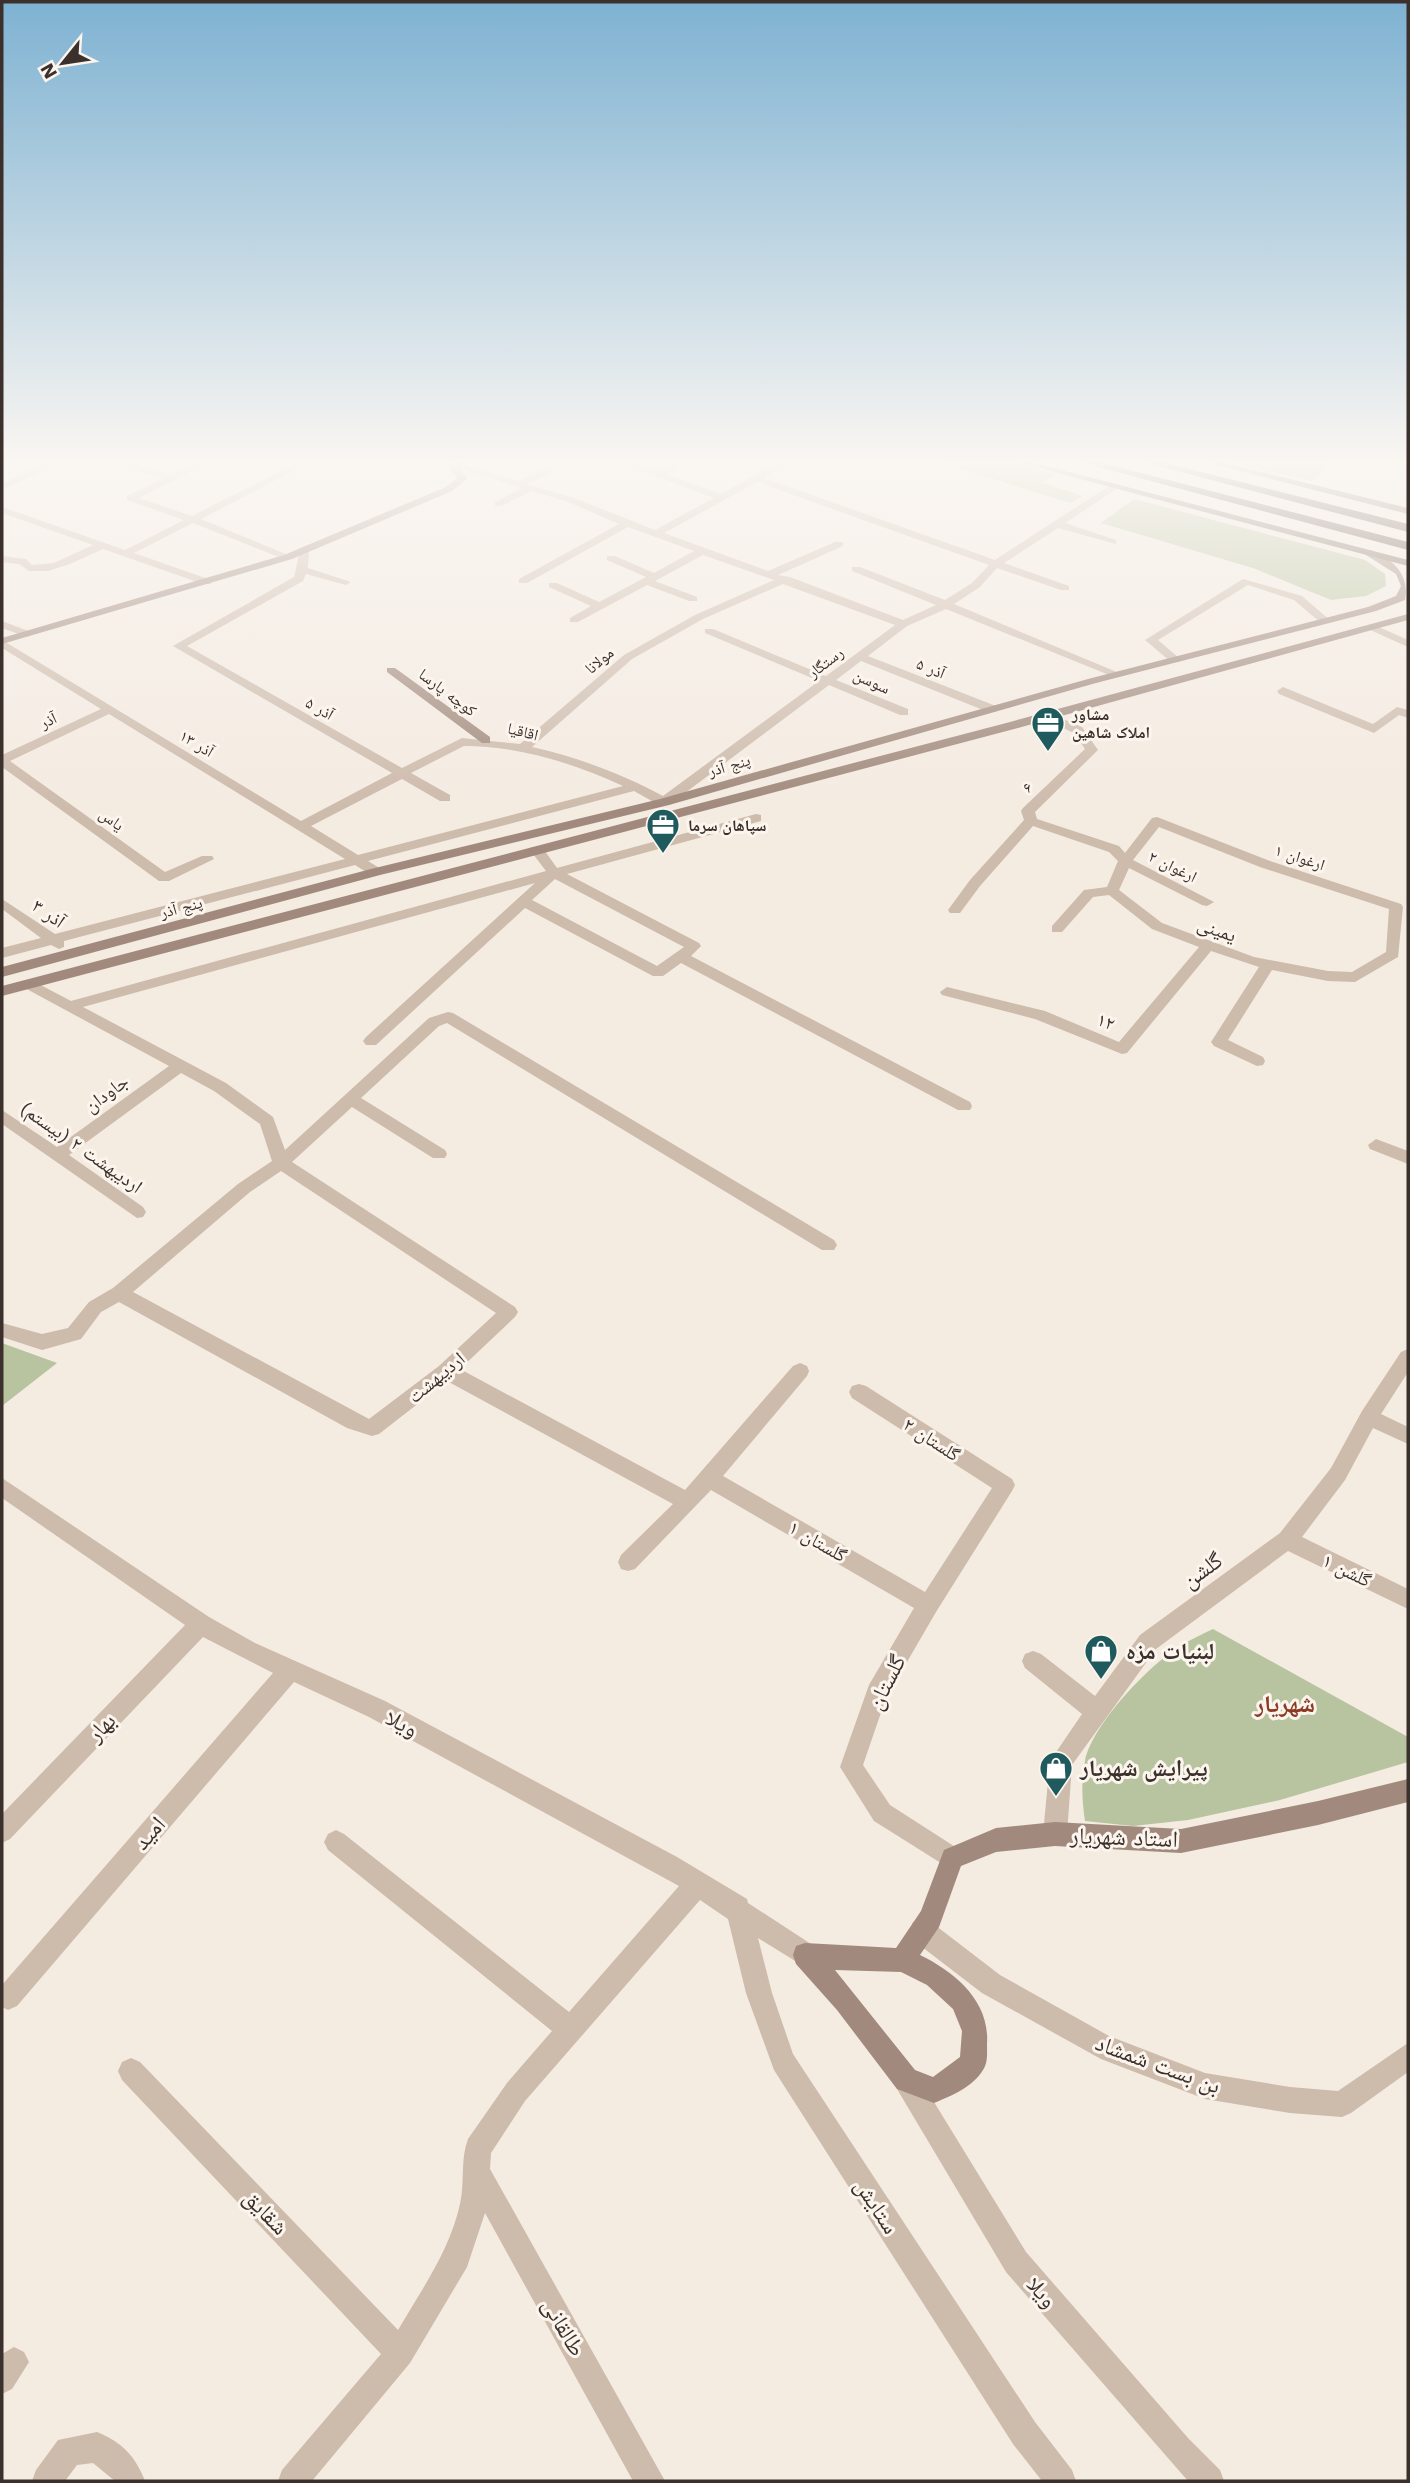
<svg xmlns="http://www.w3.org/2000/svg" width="1410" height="2483" font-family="'Work Sans','Noto Naskh Arabic',sans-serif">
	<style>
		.green { fill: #b8c4a0 }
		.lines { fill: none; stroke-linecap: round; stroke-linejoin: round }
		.street { fill: #cdbbac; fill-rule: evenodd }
		.secondary { fill: #a18a7d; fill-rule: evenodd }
		.primary { fill: #7d675c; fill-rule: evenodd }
		.highway { fill: #5c4a42; fill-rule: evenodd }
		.labels { text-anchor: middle; stroke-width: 6; stroke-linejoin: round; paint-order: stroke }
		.far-street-label { font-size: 16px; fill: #3b302b; stroke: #fbf5ee }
		.far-poi-label { font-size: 16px; font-weight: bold; fill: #3b302b; stroke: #fbf5ee; text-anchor: start }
		.street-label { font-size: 19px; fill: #3b302b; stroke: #fbf5ee }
		.near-street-label { font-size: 23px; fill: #3b302b; stroke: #fbf5ee }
		.near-poi-label { font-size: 23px; font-weight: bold; fill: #3b302b; stroke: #fbf5ee; text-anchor: start }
		.near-neighbourhood-label { font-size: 24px; font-weight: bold; fill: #8c3b22; stroke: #fbf5ee }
	</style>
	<rect width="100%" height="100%" fill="#f4ebe1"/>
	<path class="green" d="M938,462h73l45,12 -13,9 40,13 -13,7z
		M1226,462h105l-19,19z
		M1134,499l231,61 20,14 1,12 -20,10 -35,4 -78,-32 -152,-45z
		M2,1343l55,20 -55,43z
		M1213,1629l195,108v25l-128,38 -92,20 -55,6 -48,-5c-3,-21 -4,-39 0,-60 7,-36 63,-95 95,-115 10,-6 22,-12 33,-17z"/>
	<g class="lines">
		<path class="street" d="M49,462h12l-59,28v-7z
			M115,462h14l41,13 28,-13h12l-71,36 53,18 107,-54h12l-110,57 92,38 -9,2 -91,-36 -59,30 77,27v4h-8l-100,-35 -33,15 -22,7h-19l-10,-7 -17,-2v-6l24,3 6,6 22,-2 39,-18 -91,-32v-6l123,43 59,-30 -57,-20v-4l35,-17z
			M440,462h14l64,19 26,-12h6v4l-23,11 47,14 81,32 59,-32 -96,-36h14l25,9 20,-9h12l-23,12 55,20 57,-32h12l-26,16 231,82 117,-76h6v4l-53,35 51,17v4l-58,-16 -54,35 65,23v4h-8l-64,-22 -17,19 -26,17 170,71 -10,2 -168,-68 -39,17 -39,30 128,50v6h-8l-127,-51 -25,19 72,29v6h-8l-71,-30 -160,120h-10l-25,-14 -266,70 13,8v6h-10l-16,-10 -291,76v6l-5,2 -8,-4 -49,13v-10l39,-10 -39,-29v-10l53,35 290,-75 -236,-145 -99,47 155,111 37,-16h10l2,3 -45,22h-10l-157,-114v-12l99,-46 -99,-61v-8l299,181 91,-48 -219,-127 121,-69 6,-27 9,2 -1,16 43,14 -5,3 -40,-11 -3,7 -116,65 215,122 60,-30 58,6 104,-89 71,-40 79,-35 -71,-25 -48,26 42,16v4h-8l-42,-16 -69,37h-8v-4l21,-12 -42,-19v-4h8l42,19 47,-25 -39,-17v-4h8l39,17 40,-22 -66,-24 -101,56h-8v-4l100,-55 -51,-22 -36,-11 -31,15h-6v-4l27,-14zM757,482l232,83 -17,18 -27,17 -85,-33h-8v4l84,34 -33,15 -113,-43 -12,-2 65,-29v-4h-8l-67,29 -104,-38zM783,584l112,41 -69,51 -113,-47h-8v4l114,48 -156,115c-39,-21 -85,-39 -131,-49l100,-88 71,-40zM464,746c55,0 109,17 159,40l-265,69 -47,-29 91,-47 38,22h10v-6l-39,-22z
			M524,462h12l-5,3z
			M1243,579l59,17 29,25 -10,2 -27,-23 -46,-15 -90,55 21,18v4h-8l-26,-22z
			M2,621l29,11 2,2 -6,3 -25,-9z
			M1372,624l36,16v7l-40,-18 -2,-2z
			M1283,687l90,37 24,-17 11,3v8l-9,-3 -25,18 -95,-39 -2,-3z
			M1047,712l35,15 16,23 -63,62 2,7 82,27 6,7 27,-35 5,-1 113,44 131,43 2,3 -5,50 -43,25 -27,-1 -56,-11 -44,70 35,17 2,4 -2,4 -6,1 -43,-20 -3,-4 48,-75 -48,-16 -84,102 -5,1 -87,-35 -93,-24 -2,-3 7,-5 98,24 74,31 80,-95 -47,-18 -43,-34 -16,2 -31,35h-10v-6l32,-36 23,-3 11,-26 -9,-9 -76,-26 -53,60 -20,27h-10l-2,-3 22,-30 54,-60 -3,-9 2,-3 62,-59 -11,-16 -31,-14v-6zM1159,827l101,40 129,42 -3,43 -34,20 -24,-1 -74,-14 -92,-34 -43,-33 10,-22 73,37 5,1 7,-4 -81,-42z
			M756,814l5,1v6l-194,53 132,69 2,3 -10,10 279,146 2,4 -2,4h-12l-277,-147 -18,13h-10l-128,-68 -149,137h-10l-3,-4 3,-4 169,-154 -452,124 143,76 47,34 12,33 144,-132 19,-6 5,1 381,227 3,5 -3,5h-12l-375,-227 -8,3 -78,72 84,52 2,4 -2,4h-12l-81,-51 -60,55 223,145 3,5 -3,5 -55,52 225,121 108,-124 7,-3 7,3 2,5 -2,5 -84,100 202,116 67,-104 -140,-90 -3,-6 3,-6 7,-2 7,2 146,93 3,6 -3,6 -76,121 -50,86 -23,67 27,40 70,45 4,8 -4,8 -8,4 -78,-49 -34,-54 29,-82 45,-77 -203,-118 -76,79 -7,2 -7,-2 -3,-7 3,-7 52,-51 -226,-123 -68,53 -7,2 -25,-8 -228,-126 -18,10 -20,27 -7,2 -32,9 -40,-13v-14l40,11 26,-6 21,-26 24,-14 125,-104 34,-23 -12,-37 -46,-33 -33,-18 -112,82 74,52 3,5 -3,5 -6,1 -135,-94v-14l55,37 112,-81 -146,-79 -2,-3 2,-3h10l38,20 475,-130 -16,-21 2,-3h10l15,21zM555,879l129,68 -27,19 -125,-66zM281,1171l215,142 -57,53 -70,53 -236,-127 117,-100z
			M1376,1139l32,12v13l-38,-15 -2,-4z
			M1408,1349v23l-27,42 27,13v17l-35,-16 -28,52 -43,57 106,52v20l-120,-58 -132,98 -84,116 -5,69 -4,8 -8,4 -8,-4 -4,-8 7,-73 32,-47 -57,-46 -3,-7 3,-7 8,-3 8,3 54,42 45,-61 140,-102 51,-65 31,-57 39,-59z
			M2,1478l207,139 46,26 130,58 292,156 70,42 1,4 66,43 3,9 -3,9 -9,3 -47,-29 14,55 21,61 242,368 37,48 4,11h-34l-29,-37 -239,-374 -28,-77 -18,-74 -28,-19 -175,201 -34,52 -1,16 175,312h-32l-148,-268 -18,54 -57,96 -98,118h-34l4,-11 99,-116 -259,-274 -4,-9 4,-9 9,-4 9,4 258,268c24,-41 52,-80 62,-126 5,-21 0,-44 8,-65l39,-56 45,-52 -224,-181 -4,-8 4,-8 8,-4 8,4 225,178 110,-126 -310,-169 -75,-35 -277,324 -9,4 -6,-3v-22l271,-312 -70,-36 -193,202 -8,4v-29l183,-189 -183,-127z
			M922,1919l9,3 69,53 109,61 96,37 85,14 48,4 70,-48v29l-57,41 -9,4 -52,-4 -85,-14 -104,-40 -119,-66 -69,-53 -3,-9 3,-9z
			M906,2067l9,4 111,181 162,186 32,32 4,11h-36l-182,-209 -109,-183 -4,-9 4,-9z
			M14,2347l10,5 5,10 -17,27 -10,5v-40z
			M97,2432c25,10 39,25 48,49h-30l-22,-18 -16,2 -12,16h-33l4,-11 22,-30z"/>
		<path class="secondary" d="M454,462h10l-4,6 7,11 -15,12 -160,68 -290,85v-6l282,-83 162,-68 11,-9 -7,-10z
			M1370,550c22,8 40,24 35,50l-29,11 -280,72 -427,122 -289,70 -378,102v-10l369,-98 289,-70 428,-120 280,-72 28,-11 5,-10 -5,-12 -30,-19v-4z
			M1408,614v6l-390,108 -1016,268v-10l1008,-264z
			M387,668h8l95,69v6h-8l-95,-71z
			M1408,1779v23l-90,23 -137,28 -126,-7 -59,6 -35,14 -22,61 -19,28c35,17 70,46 67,89 0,9 1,19 -4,26 -10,17 -32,26 -49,33l-37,-14 -60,-79 -41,-46 -3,-9 3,-9 9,-3 91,5 25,-37 23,-61 52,-22 59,-6 126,7 137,-28zM835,1970l66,2 26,13 26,24 9,22 -2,26 -27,20 -18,-7z"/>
		<path class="primary" d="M1016,462h15l377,98v6z
			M1205,462h16l187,46v6z"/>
		<path class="highway" d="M1080,462h19l309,80v8z
			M1143,462h19l246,62v8z"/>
	</g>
	<linearGradient id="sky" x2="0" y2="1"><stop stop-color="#7eb2d2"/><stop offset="0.57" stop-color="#faf6f2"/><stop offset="1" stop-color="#faf6f2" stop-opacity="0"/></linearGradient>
	<rect width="1410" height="809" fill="url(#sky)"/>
	<defs>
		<symbol id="office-pin" viewBox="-11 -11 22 30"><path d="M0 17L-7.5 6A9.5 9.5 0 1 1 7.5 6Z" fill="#1f5a5e" stroke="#fbf5ee"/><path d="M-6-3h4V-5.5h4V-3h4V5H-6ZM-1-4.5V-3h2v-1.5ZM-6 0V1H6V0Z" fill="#fff"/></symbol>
		<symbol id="shop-pin" viewBox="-11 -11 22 30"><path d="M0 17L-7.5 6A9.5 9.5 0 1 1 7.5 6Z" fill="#1f5a5e" stroke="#fbf5ee"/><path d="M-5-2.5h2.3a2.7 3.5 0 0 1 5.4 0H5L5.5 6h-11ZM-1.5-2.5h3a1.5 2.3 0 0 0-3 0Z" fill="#fff"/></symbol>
	</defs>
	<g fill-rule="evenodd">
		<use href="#office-pin" x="1029" y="704" width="38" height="52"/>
		<use href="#office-pin" x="644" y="806" width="38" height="52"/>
		<use href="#shop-pin" x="1082" y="1632" width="38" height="52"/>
		<use href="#shop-pin" x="1037" y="1749" width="38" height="52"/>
	</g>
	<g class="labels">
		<g class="far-street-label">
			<text transform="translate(599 660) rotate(-40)" y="6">مولانا</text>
			<text transform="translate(825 662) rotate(-37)" y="6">رستگار</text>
			<text transform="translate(931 668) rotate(22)" y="6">آذر ۵</text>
			<text transform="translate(872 681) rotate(24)" y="6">سوسن</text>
			<text transform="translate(448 692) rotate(37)" y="6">کوچه پارسا</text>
			<text transform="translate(320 708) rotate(30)" y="6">آذر ۵</text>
			<text transform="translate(48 720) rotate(-25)" y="6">آذر</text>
			<text transform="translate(523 731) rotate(14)" y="6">اقاقیا</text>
			<text transform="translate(197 743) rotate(31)" y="6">۱۳ آذر</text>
			<text transform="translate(729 765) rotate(-16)" y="6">پنج آذر</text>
			<text transform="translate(1027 787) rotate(-43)" y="6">۶</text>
			<text transform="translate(112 819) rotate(36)" y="6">یاس</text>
			<text transform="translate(1300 857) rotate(18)" y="6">ارغوان ۱</text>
			<text transform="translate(1173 866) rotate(26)" y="6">ارغوان ۲</text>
			<text transform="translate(181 907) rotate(-15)" y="6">پنج آذر</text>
		</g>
		<g class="far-poi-label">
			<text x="1072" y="720">مشاور<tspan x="1072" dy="18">املاک شاهین</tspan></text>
			<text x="688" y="831">سپاهان سرما</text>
		</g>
		<g class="street-label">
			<text transform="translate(49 913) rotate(35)" y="7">آذر ۳</text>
			<text transform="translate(1217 929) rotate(19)" y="7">یمینی</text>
			<text transform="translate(1106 1021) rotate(22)" y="7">۱۲</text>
			<text transform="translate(106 1093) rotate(-36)" y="7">جاودان</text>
			<text transform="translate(82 1147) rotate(35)" y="7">اردیبهشت ۲ (بیستم)</text>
			<text transform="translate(436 1377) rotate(-40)" y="7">اردیبهشت</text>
			<text transform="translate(932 1439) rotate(33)" y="7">گلستان ۲</text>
			<text transform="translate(818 1541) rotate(30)" y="7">گلستان ۱</text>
			<text transform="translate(1347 1570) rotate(26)" y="7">گلشن ۱</text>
		</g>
		<g class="near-street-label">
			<text transform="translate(1202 1570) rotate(-36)" y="8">گلشن</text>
			<text transform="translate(886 1682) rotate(-63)" y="8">گلستان</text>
			<text transform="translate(402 1723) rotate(28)" y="8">ویلا</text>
			<text transform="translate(101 1727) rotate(-46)" y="8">بهار</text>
			<text transform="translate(149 1833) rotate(-49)" y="8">امید</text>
			<text transform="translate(1124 1837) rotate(2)" y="8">استاد شهریار</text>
			<text transform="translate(1158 2064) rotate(20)" y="8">بن بست شمشاد</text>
			<text transform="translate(877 2206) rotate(57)" y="8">ستایش</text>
			<text transform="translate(266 2212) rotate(46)" y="8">شقایق</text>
			<text transform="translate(1042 2292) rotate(49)" y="8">ویلا</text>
			<text transform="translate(564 2327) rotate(60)" y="8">طالقانی</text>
		</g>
		<g class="near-poi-label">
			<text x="1126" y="1659">لبنیات مزه</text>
			<text x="1080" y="1776">پیرایش شهریار</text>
		</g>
		<g class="near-neighbourhood-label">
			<text x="1285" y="1712">شهریار</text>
		</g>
	</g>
	<rect width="1410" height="2483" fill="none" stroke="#3b302b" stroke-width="7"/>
	<g transform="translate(63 63) rotate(240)" stroke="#fbf5ee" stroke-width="5" paint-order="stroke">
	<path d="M0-5L12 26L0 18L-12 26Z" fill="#3b302b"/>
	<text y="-10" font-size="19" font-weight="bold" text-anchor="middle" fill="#3b302b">N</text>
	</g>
</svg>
